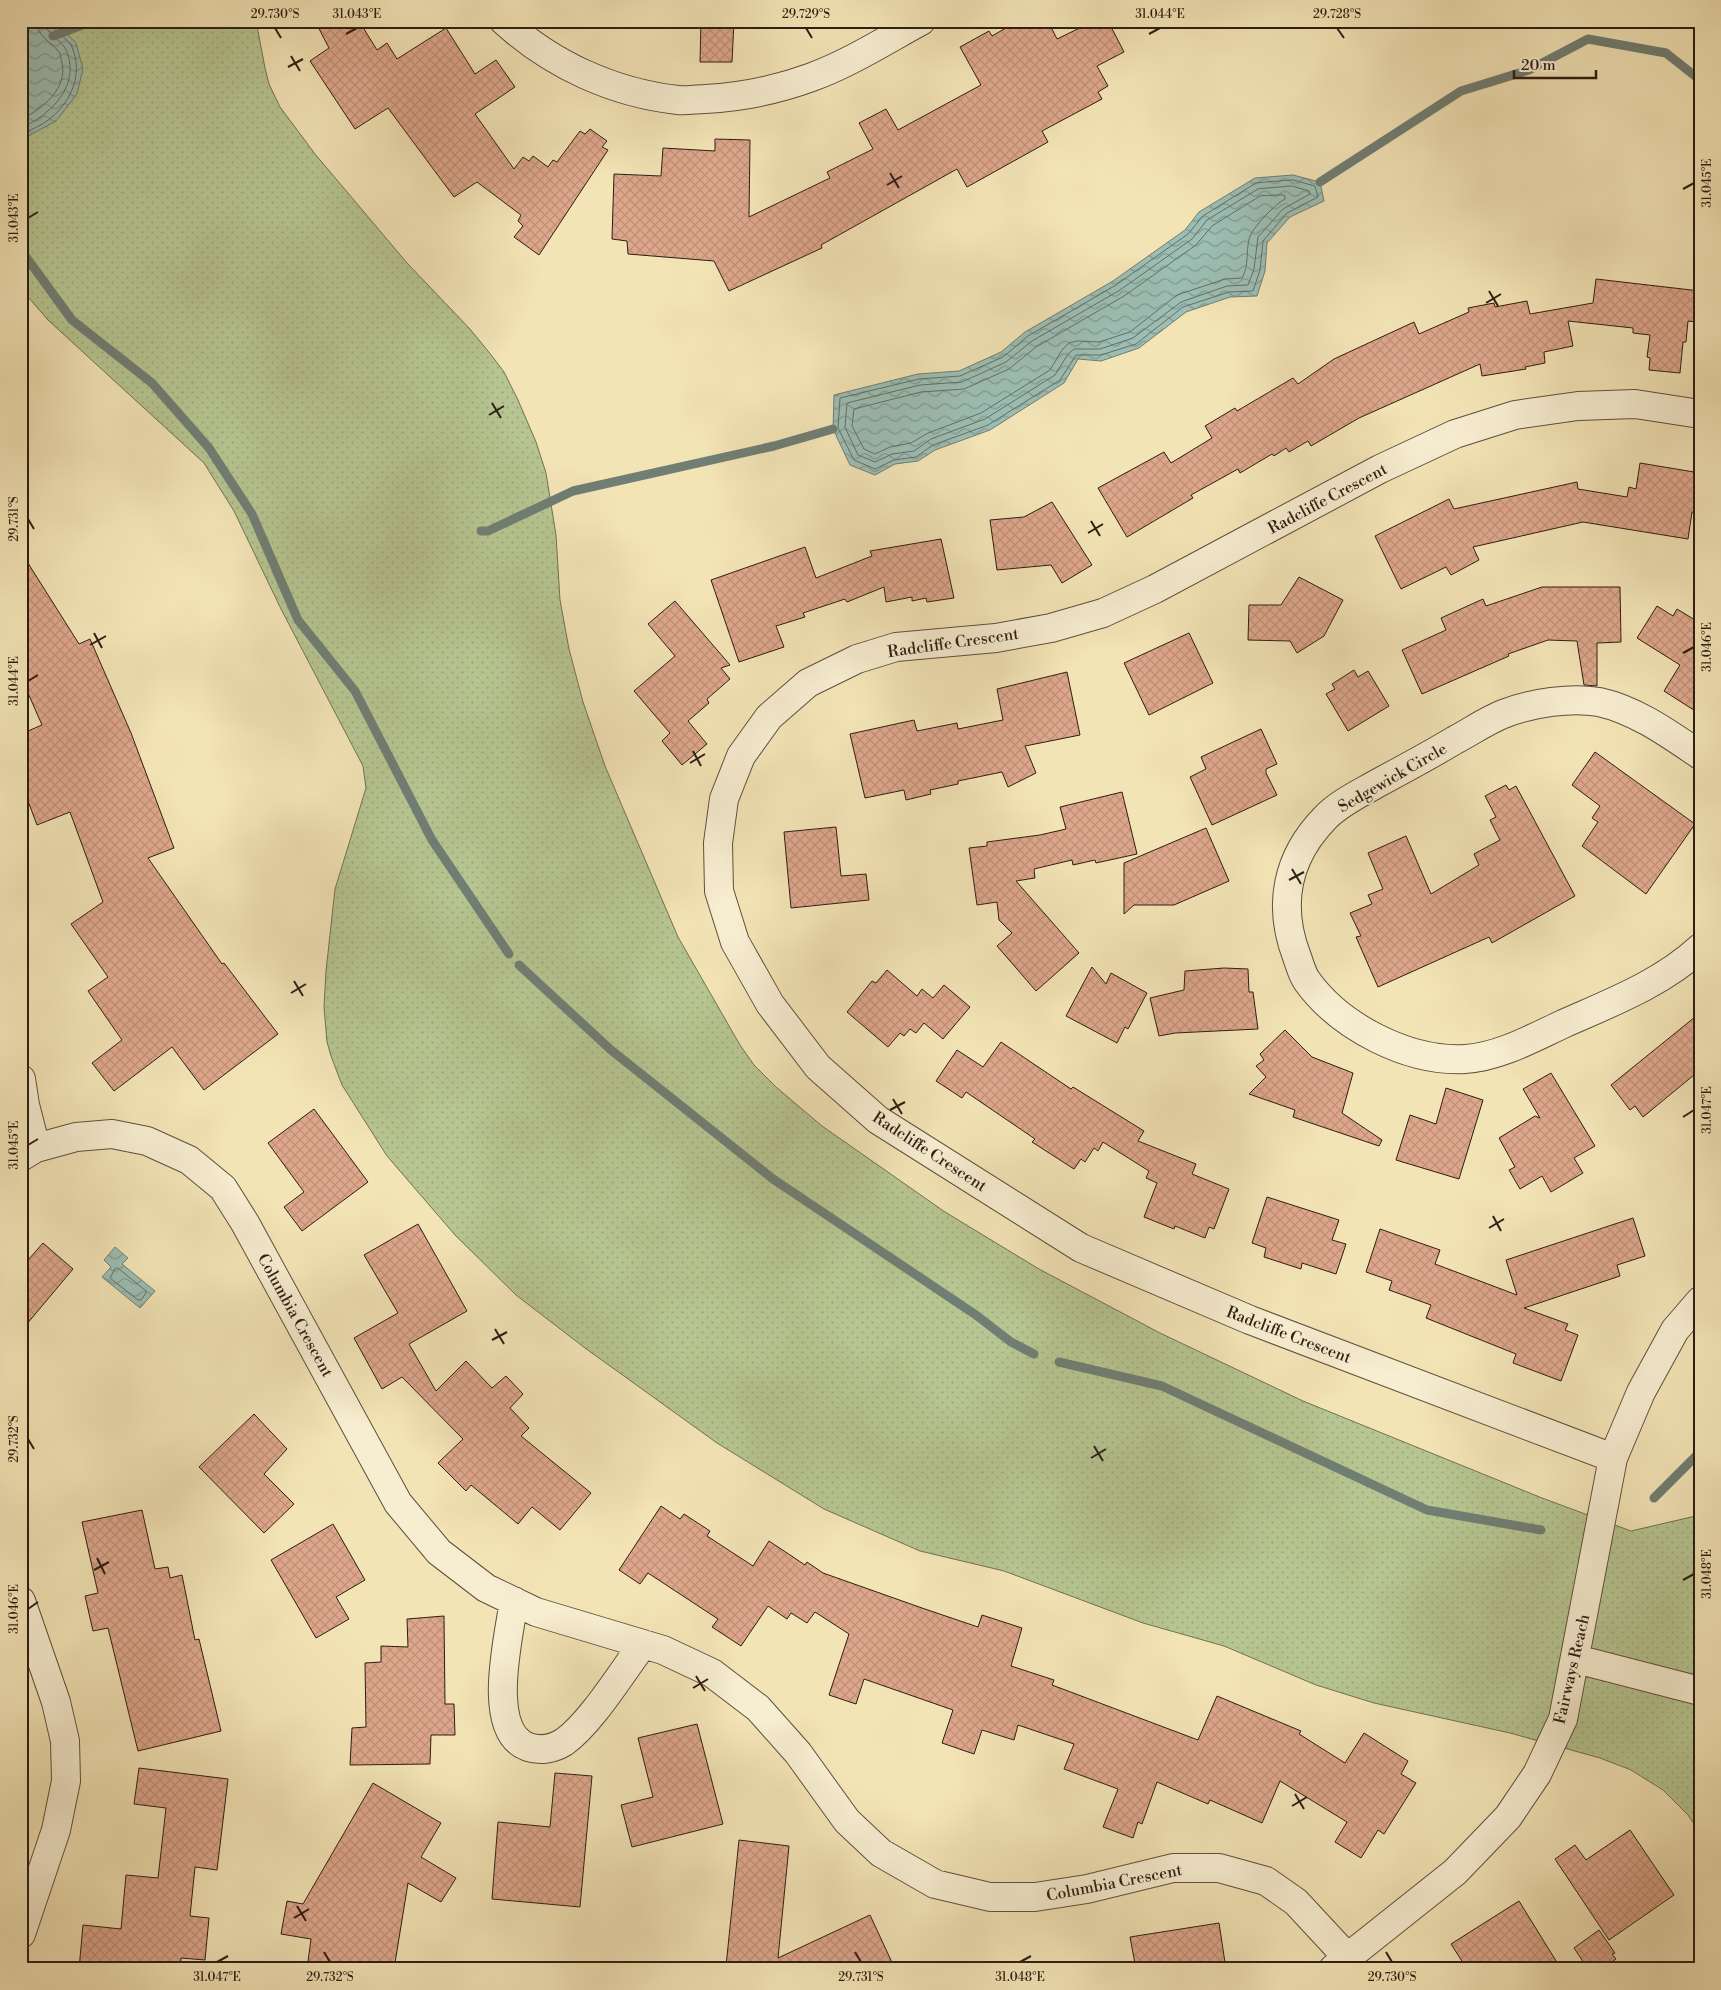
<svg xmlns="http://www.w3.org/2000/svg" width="1721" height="1990" font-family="'Libre Bodoni',serif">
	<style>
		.grass { fill: url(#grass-dots); stroke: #727152 }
		.water { fill: url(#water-waves); stroke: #707e74 }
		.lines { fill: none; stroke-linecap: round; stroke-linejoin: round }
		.shore { stroke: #646e64; stroke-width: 1 }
		.stream { stroke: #707e74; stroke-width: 9 }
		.building { fill: url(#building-cross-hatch); stroke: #2d1d14 }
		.minor-casing { stroke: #5e4f3c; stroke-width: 30 }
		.minor { stroke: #f7edd0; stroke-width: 28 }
		.ticks { fill: none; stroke: #2d1d14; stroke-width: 2 }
		.labels { text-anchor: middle; stroke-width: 4; stroke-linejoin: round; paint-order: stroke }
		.street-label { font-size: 16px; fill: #2d1d14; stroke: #f7edd0 }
		.neatline { fill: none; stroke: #2d1d14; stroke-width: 2 }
		.ticks-label { font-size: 12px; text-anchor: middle; fill: #2d1d14 }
	</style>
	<defs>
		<pattern id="grass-dots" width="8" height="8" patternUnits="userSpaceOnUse" patternTransform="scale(1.25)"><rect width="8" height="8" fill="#b6c591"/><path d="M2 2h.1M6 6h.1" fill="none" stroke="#9da97c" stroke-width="1.8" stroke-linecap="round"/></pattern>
		<pattern id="water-waves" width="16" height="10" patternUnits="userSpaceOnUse" patternTransform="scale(1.25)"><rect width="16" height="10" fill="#9cbeb4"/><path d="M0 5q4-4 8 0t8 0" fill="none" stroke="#809a91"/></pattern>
		<pattern id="building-cross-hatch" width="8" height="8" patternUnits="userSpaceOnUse" patternTransform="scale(1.25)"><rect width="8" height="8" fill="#dea78c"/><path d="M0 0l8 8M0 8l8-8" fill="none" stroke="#bf8f78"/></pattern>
	</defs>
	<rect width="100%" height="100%" fill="#f3e4b6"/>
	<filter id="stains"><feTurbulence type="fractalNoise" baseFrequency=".004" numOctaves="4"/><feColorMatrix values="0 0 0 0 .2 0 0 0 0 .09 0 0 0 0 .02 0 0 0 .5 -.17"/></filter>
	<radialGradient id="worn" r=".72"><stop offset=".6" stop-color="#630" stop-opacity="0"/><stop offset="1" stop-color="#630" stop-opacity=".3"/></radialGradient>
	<path class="grass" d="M21,21h235l9,47 4,16 11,23 35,47 92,109 63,66 22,27 12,16 14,28 18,42 10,31 10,62 4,65 9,49 14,53 22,64 73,171 62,108 14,20 22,22 46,39 123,86 94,57 121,64 143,68 239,97 89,33 69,-16v318l-12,-18 -25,-25 -32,-20 -31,-12 -90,-25 -136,-30 -58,-18 -92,-39 -81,-23 -139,-52 -84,-20 -96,-42 -107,-66 -132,-95 -69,-53 -61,-60 -68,-79 -45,-71 -11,-29 -4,-14 -3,-35 2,-36 9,-82 31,-101 -3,-22 -82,-157 -47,-98 -30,-48 -156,-143 -27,-31z"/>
	<path class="water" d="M21,21h33l22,22 7,26 -6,25 -21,27 -35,19z
		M1293,175l27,7 4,19 -34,16 -23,26 -2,28 -8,25 -27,1 -44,15 -47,36 -38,13 -23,-2 -14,24 -74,47 -55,20 -17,11 -23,3 -20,11 -25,-10 -17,-36 1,-34 84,-21 41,-3 42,-19 24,-20 88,-51 72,-51 14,-18 56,-34z
		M115,1247l13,11 -6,6 33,27 -15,17 -38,-31 9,-10 -7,-7z"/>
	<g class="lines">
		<path class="shore" d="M21,119c21,-9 47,-31 41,-56 -1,-3 -1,-8 -3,-11 -8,-11 -22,-15 -23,-31
			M21,128c27,-12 55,-37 48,-69 -1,-3 -2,-8 -4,-11 -6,-10 -20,-14 -21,-27
			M21,134c10,-4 22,-9 31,-17 20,-17 31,-44 20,-70 -4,-10 -20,-14 -22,-26
			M1293,180l22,6 3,11 -31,16 -24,28 -3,29 -7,21 -24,1 -46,15 -47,37 -35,11h-25l-16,25 -72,45 -55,20 -17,12 -22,3 -19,9 -21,-9 -16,-32 2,-30 79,-19 41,-3 43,-19 25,-21 88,-51 72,-51 15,-18 53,-33z
			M1292,186l17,5 1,3 -27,15 -25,28 -4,32 -6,16 -21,1 -46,16 -48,36 -33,11h-26l-6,5 -13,21 -70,44 -54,20 -17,12 -22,3 -17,8 -17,-7 -13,-28 2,-24 73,-18 42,-3 44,-20 26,-21 88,-51 72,-51 15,-19 51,-31z
			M1283,195l2,1v3c-10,5 -33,29 -36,40 -3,13 0,27 -7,39l-17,1 -48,16 -47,37 -31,10 -22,-1 -8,2 -7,7 -12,20 -69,43 -53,20 -17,10 -21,4 -15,7 -11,-5 -12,-23 2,-17 67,-17 43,-3 45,-20 27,-22 88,-51 72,-51 16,-19 48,-30z
			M118,1268l28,23v2l-5,7h-3l-28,-22 5,-9z"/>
		<path class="stream" d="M53,36l27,-10 7,-5
			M1320,182l141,-91 68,-21 59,-31 78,14 34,27
			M21,250l51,70 80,63 57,65 43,66 46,106 57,71 77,149 77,114
			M481,531h7l85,-40 201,-45 59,-17
			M519,965l92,85 162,129 203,136 35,27 23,12
			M1059,1362l103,24 265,124 114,20
			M1654,1498l46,-46"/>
	</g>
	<path class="building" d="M315,21h44l18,29 10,-7 10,16 49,-31 29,46 21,-14 19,27 -40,27 39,55 9,-12 6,4 4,-5 15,11 5,-7 4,2 23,-31 5,3 5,-5 17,12 -5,6 6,3 -69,105 -25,-18 9,-11 -5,-5 3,-6 -44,-33 -23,15 -66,-89 -33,21 -45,-68 19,-13z
		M701,21h33l-2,41h-32z
		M1018,21h30l9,18 37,-18h14l16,31 -27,14 11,20 -10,6 4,7 -60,32 6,11 -81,45 -10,-18 -136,76 1,3 -93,43 -15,-30 -86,-7 -1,-13 -15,-2 2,-65 47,2 2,-28 52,3v-12l35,1 -1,77 81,-39 -3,-6 46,-23 -14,-26 27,-14 12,21 83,-45 -21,-38 29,-16 3,5z
		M1596,279l104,12 -4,31 -8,-1 -2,21h-3l-3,31 -31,-3 1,-12 -3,-1 3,-22 -17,-2v-5l-65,-7 5,25 -29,6 1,11 -20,4 1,2 -44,7 -2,-12 -121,54 -48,28 -3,-5 -19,11 -3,-4 -12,8 -2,-2 -32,19 -2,-4 -47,26 2,3 -66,39 -29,-49 66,-36 7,11 41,-25 -7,-12 30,-18 2,3 56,-33 5,6 36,-25 80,-37 5,12 50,-22 -1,-4 26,-5 1,4 32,-6 3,13 63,-11z
		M1640,463l60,10v41l-8,-2 -4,27 -105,-17 -110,25 6,13 -28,15 -5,-8 -45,22 -26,-53 74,-37 5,10 123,-27 1,7 49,8 2,-10 7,2z
		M1052,502l40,63 -30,18 -11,-18 -54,5 -7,-50 34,-3z
		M941,539l13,59 -27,4 -1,-4 -14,3v-4l-26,5 -2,-15 -37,15 -2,-3 -42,14 2,4 -29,9 8,21 -45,15 -28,-82 94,-33 11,31 56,-22 -2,-5z
		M21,552l58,92 11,-5 41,94 43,115 -26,10 74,106 2,-1 54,71 -74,56 -32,-43 -58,44 -22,-28 30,-23 -34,-49 20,-14 -37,-53 32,-22 -33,-90 -33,13 -12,-32h-4v-59l21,-9 -21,-48z
		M1299,577l44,23 -19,36 -27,17 -7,-12 -42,-1 1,-35h32z
		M1542,587h78l1,55 -24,1v43l-13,-1 -7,-44 -29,-1 -40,14 1,2 -87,38 -20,-44 44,-20 -5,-12 42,-19 3,7z
		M675,601l55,64 -9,3 9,11 -23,20 2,4 -21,18 19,23 -25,21 -20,-24 8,-8 -36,-42 41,-35 -27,-32z
		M1657,606l16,10 4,-7 23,14v91l-36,-23 16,-26 -43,-27z
		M1189,633l24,50 -64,32 -25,-52z
		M1354,670l4,7 10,-6 21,35 -41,25 -22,-37 9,-5 -3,-5z
		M1067,672l13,63 -55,11 11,27 -28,14 -6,-15 -44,9v3l-28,6 1,4 -25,6 -2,-10 -39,8 -15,-64 64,-14 3,11 40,-8 1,6 45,-9 -6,-31z
		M1261,729l16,35 -11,5v4l11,22 -65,30 -22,-48 16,-8 -5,-12z
		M1595,752l100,72 -49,70 -64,-48 16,-24 -6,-4 8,-12 -28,-21z
		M1506,785l3,5 7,-4 59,110 -83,47 -3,-6 -111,50 -22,-50 5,-1 -11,-23 22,-9 -4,-9 15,-6 -15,-36 38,-17 25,58 48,-29 -5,-11 26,-14 -10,-20 6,-3 -11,-21z
		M1122,792l15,62 -41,9 -1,-3 -22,5 -1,-5 -38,9 1,9 -19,3 63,72 -43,38 -39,-45 15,-13 -13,-13 -2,-18 -20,3 -8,-57 18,-2v-4l53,-7 26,-6 -6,-22z
		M836,827l5,49 25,-2 3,26 -78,8 -7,-76z
		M1206,828l23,53 -55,24h-40l-10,9v-51z
		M1092,967l14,17 5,-11 36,20 -19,36 -3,-2 -8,16 -51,-27z
		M1224,968l24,1 1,23h4l5,37 -83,4 -16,3 -9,-38 34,-8 1,-19z
		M887,970l30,26 5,-7 11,9 11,-13 26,22 -27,32 -19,-16 -8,10 -6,-4 -6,7 -4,-3 -12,14 -41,-35 25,-31 4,2z
		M1700,1013v57l-57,47 -8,-11 -5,4 -19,-25z
		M1285,1030l27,27 41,16 -11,40 40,27 -3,6 -86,-29 2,-7 -46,-16 17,-17 -10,-11 8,-6 -4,-6z
		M1001,1042l70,47 2,-2 71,44 -6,10 58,23 -4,10 37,15 -15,40 -5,-2 -4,11 -30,-12 -1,3 -30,-12 13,-34 -11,-5 3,-7 -46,-29 -5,9 -4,-3 -9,14 -4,-3 -7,10 -42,-27 3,-3 -69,-47 -4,6 -26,-17 21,-31 26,17z
		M1551,1073l44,73 -21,12 9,15 -32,19 -9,-16 -22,13 -11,-19 6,-3 -16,-29 36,-22 5,2 -17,-29z
		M1446,1088l37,12 -24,79 -63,-19 14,-45 26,9z
		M314,1109l54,73 -66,49 -18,-24 20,-15 -36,-49z
		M1267,1197l72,23 -7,20 14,4 -10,30 -34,-11 -1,6 -37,-12 2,-9 -14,-5z
		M1633,1218l12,38 -28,9 3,11 -96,32 44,16 -3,6 13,5 -17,46 -48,-18 3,-9 -90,-36 5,-13 -42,-15 3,-9 -26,-9 14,-43 60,21 -5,14 82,31 -11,-35z
		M418,1224l49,87 -58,33 27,47 30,-30 26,27 14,-12 17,18 -13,14 19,20 -8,8 70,57 -31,37 -28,-23 -14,17 -47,-39 -5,6 -28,-28 25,-24 -61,-62 -20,12 -28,-51 44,-25 -34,-58z
		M43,1243l30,26 -52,62v-63z
		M254,1414l33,35 -23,25 30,30 -30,29 -65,-66z
		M661,1506l19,13 4,-5 26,17 -3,5 46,30 16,-25 36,24 2,-3 16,11 99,35 56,19 4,-12 40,13 -11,38 43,14 -2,5 146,55 19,-44 84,35 -2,3 46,29 19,-30 44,28 -7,13 15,9 -32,51 -6,-4 -17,28 -26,-16 12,-20 -67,-41 -18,42 -52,-23 -2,4 -51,-22 -15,42 -4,-2 -5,16 -30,-11 15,-38 -54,-20 10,-25 -56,-19 -4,15 -32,-10 -8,24 -32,-11 11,-33 -89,-31 -8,25 -27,-9 20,-61 -34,-22 -8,11 -16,-10 -4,6 -19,-13 -27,40 -29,-19 6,-8 -70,-46 -8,11 -21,-14z
		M142,1510l13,59 13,-2 2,11 12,-3 13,65 4,-1 22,92 -83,20 -30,-123 -15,3 -8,-35 13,-3 -16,-71z
		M333,1524l32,56 -29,17 13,22 -33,19 -45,-78z
		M444,1616l1,88h9l1,31h-24l-1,29 -80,1 2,-37 14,-1 -1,-64 16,-1v-16l27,1 -1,-28z
		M697,1724l26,100 -91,23 -11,-42 32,-8 -15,-59z
		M139,1768l89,11 -11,91 -22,-3 -5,49 19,2 -4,42 -24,-2 -1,11h-101l4,-44 38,4 5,-54 32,3 8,-70 -32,-4z
		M555,1773l37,3 -12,131 -88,-8 6,-77 52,5z
		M373,1783l68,40 -20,34 35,21 -15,24 -33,-19 -14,86h-87l4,-30 -30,-5 6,-33 16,3z
		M1630,1830l44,65 -65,45 -54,-81 20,-14 11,15z
		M739,1840l50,6 -11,112 92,-43 25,54h-144l-25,-3z
		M1519,1901l42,68h-94l-16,-25z
		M1219,1923l7,46h-90l-6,-32z
		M1599,1930l16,23 -3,1 4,5 -14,10h-14l-14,-21z"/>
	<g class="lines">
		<defs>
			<path id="minor" d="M504,21c48,44 110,72 174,79 9,1 18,-1 27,-1 37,-2 72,-9 107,-22 38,-14 74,-37 109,-56
				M1700,755c-31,-21 -64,-45 -101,-53 -28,-5 -67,1 -93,11 -17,6 -34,18 -51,27 -25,15 -51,29 -77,43 -17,10 -39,20 -53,35 -38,39 -48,87 -28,139 3,8 5,17 10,24 33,46 101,81 158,78 34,-2 68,-21 98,-35 47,-21 98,-40 137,-76
				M21,1079l4,26 11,43
				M21,1157l15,-9 40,-11 36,-3 35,7 42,19 34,28 22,35 153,280 41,49 47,36 50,24 127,38 49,23 46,35 40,45 49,68 34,32 54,31 55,13h45l52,-8 86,-21h46l47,13 30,21 51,55
				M1613,1458l-363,-138 -169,-72 -203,-128 -60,-53 -48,-63 -35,-62 -16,-51 -1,-48 6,-44 17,-43 28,-39 39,-34 49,-24 39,-12 100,-9 55,-10 52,-15 52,-24 225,-120 75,-35 60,-19 63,-9 57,-2 65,10
				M21,1601l35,101 9,39 1,40 -10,49 -35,104
				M514,1601c-5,35 -29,130 14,146 12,4 25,2 36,-5 27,-19 58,-70 79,-98
				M1576,1659l124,32
				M1333,1969l122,-97 53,-55 29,-43 26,-55 50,-261 28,-66 34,-62 25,-29"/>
		</defs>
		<use href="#minor" class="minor-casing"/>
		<use href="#minor" class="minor"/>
	</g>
	<path class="ticks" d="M275,28l6,10M806,28l6,10M1337,28l7,10M346,34l11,-6M1149,34l11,-6M291,56l9,15M288,67l15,-8M890,173l9,15M887,185l15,-9M1683,189l11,-6M28,218l10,-6M1489,291l9,15M1486,303l15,-9M492,403l9,15M489,415l15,-9M28,519l6,10M1091,521l9,15M1088,533l15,-9M94,633l8,15M90,645l16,-9M1683,653l11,-6M28,681l10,-6M693,751l8,15M690,763l15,-9M1292,869l9,15M1289,880l15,-8M294,981l9,15M291,993l15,-9M893,1099l9,15M890,1110l15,-8M1683,1117l11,-7M28,1145l10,-6M1493,1216l8,15M1489,1228l15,-9M495,1329l9,15M492,1340l15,-8M28,1439l6,10M1094,1446l9,15M1091,1458l15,-9M97,1558l8,16M94,1570l15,-8M1683,1580l11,-6M28,1609l10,-7M696,1676l9,15M693,1688l15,-9M1295,1794l9,15M1292,1806l15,-9M297,1906l9,15M294,1918l15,-9M324,1952l6,10M855,1952l6,10M1386,1952l6,10M217,1962l11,-6M1020,1962l11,-6"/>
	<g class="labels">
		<g class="street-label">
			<text transform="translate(1327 498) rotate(-28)" y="6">Radcliffe Crescent</text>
			<text transform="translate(953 642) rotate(-8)" y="6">Radcliffe Crescent</text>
			<text transform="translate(1392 777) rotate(-30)" y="6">Sedgewick Circle</text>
			<text transform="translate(930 1151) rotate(33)" y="6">Radcliffe Crescent</text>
			<text transform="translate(296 1315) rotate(61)" y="6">Columbia Crescent</text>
			<text transform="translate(1289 1334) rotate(21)" y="6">Radcliffe Crescent</text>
			<text transform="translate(1571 1669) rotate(-77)" y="6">Fairways Reach</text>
			<text transform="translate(1114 1882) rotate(-11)" y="6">Columbia Crescent</text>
		</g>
	</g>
	<rect width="1721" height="1990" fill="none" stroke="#f3e4b6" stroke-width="55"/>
	<path d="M1514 70v8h82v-8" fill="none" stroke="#2d1d14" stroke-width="2.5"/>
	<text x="1521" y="70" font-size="15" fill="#2d1d14" stroke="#f7edd0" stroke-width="4" paint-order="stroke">20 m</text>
	<rect x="28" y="28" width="1666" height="1934" class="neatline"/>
	<g class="ticks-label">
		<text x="275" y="18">29.730°S</text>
		<text x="357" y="18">31.043°E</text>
		<text x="806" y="18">29.729°S</text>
		<text x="1160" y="18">31.044°E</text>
		<text x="1337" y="18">29.728°S</text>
		<text transform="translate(1707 183) rotate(-90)" y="4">31.045°E</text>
		<text transform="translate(14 218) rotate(-90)" y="4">31.043°E</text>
		<text transform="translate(14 519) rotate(-90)" y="4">29.731°S</text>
		<text transform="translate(1707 647) rotate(-90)" y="4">31.046°E</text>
		<text transform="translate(14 681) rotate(-90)" y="4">31.044°E</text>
		<text transform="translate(1707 1110) rotate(-90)" y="4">31.047°E</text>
		<text transform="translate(14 1145) rotate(-90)" y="4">31.045°E</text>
		<text transform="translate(14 1439) rotate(-90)" y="4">29.732°S</text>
		<text transform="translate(1707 1574) rotate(-90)" y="4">31.048°E</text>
		<text transform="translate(14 1609) rotate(-90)" y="4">31.046°E</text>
		<text x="217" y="1981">31.047°E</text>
		<text x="330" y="1981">29.732°S</text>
		<text x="861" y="1981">29.731°S</text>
		<text x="1020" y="1981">31.048°E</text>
		<text x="1392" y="1981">29.730°S</text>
	</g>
	<rect width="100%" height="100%" filter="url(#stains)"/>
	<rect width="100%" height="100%" fill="url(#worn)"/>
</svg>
